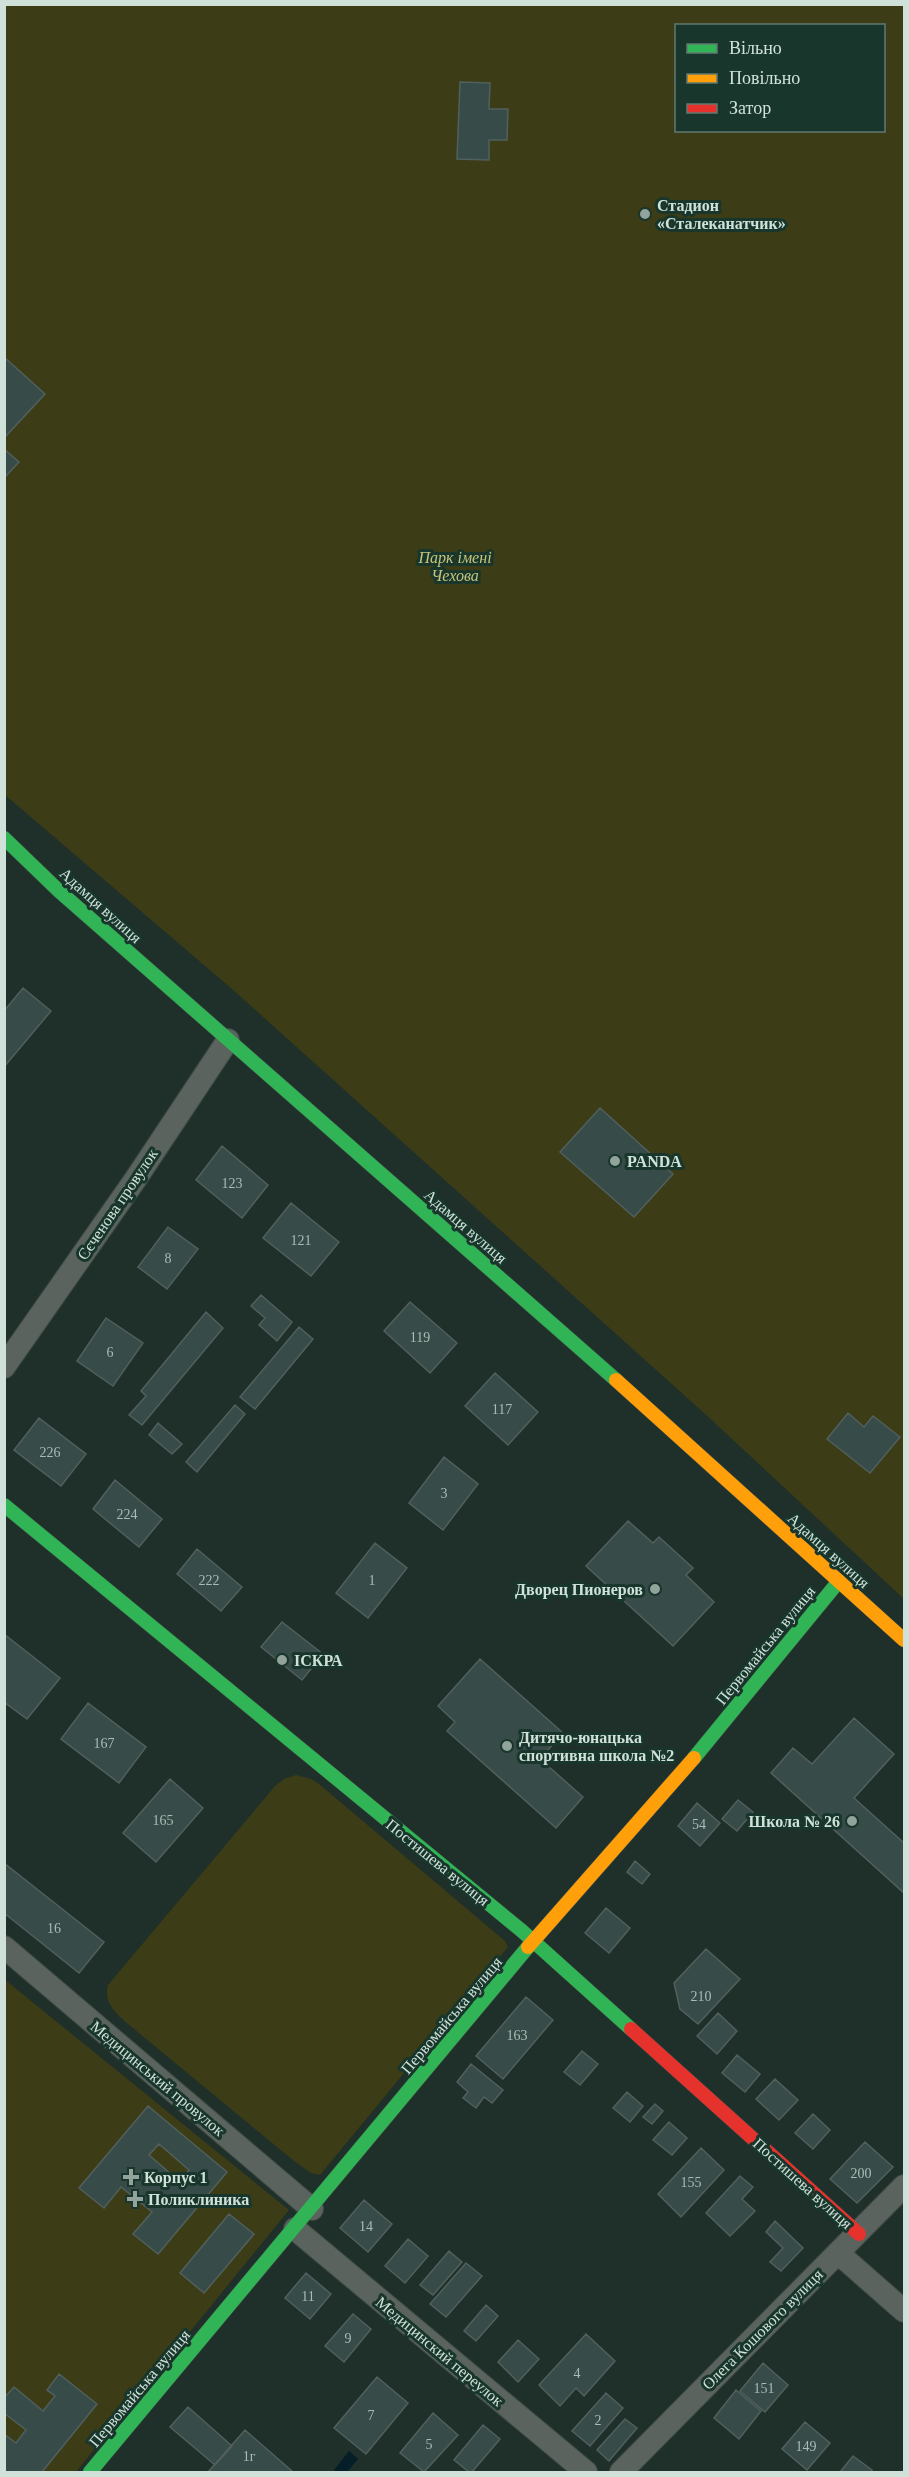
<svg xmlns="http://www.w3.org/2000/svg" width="909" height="2477" font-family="'Times New Roman',serif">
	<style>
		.green { fill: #3c3c17; fill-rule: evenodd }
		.water { fill: #051e27 }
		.building { fill: #374b48; stroke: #52605d; stroke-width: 1.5; fill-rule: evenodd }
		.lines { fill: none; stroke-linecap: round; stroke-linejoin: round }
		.street-casing { stroke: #3d4a44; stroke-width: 24 }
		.fast-casing { stroke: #3d4a44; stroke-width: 15 }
		.slow-casing { stroke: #3d4a44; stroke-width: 15 }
		.jam-casing { stroke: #3d4a44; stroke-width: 15 }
		.street { stroke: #5b635e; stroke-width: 22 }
		.fast { stroke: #30b455; stroke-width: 14 }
		.slow { stroke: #ff9f0a; stroke-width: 14 }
		.jam { stroke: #e5322d; stroke-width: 14 }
		.poi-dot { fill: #91a39b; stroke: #18362b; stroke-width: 2 }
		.labels { text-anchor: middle; stroke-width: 6; stroke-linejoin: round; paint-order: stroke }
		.number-label { font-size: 14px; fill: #a9bcb5 }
		.poi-label { font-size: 16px; font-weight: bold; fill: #cfe1d9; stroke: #18362b; text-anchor: start }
		.park-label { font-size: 16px; font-style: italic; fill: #c7c37a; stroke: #18362b }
		.street-label { font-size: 16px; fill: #cfe1d9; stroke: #18362b }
	</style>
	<rect width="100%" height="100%" fill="#1f2f29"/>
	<path class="green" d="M5,5h899v1594l-200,-186 -472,-424 -227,-194zM676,26h208v104h-208z
		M296,1775l15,4 8,5 186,157 3,6 -188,228 -9,-2 -17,-12 -166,-137c-12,-11 -25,-21 -20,-39l167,-199 9,-7z
		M4,1979l285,231 -213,262h-71z"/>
	<path class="water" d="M349,2451l9,8 -11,13h-10l-3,-2z"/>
	<path class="building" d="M460,82l30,1 -1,26h19l-1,31h-18v20l-32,-1z
		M4,357l41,37 -41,44z
		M4,449l15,13 -15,16z
		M23,988l28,23 -47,56v-56z
		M600,1108l73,66 -39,43 -74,-65z
		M222,1146l46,39 -26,33 -46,-38z
		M291,1203l48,39 -28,34 -48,-38z
		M168,1227l30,22 -31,40 -29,-22z
		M261,1295l31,27 -15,19 -18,-16 6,-7 -14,-12z
		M410,1302l47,41 -27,30 -46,-42z
		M206,1312l17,16 -81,97 -13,-10 17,-19 -5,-5z
		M106,1318l37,25 -30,43 -36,-25z
		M299,1327l14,12 -58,70 -15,-12z
		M495,1373l43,39 -30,33 -43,-39z
		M235,1405l10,9 -48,58 -11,-10z
		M848,1413l16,14 9,-11 27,21 -30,36 -43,-34z
		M39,1418l47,36 -25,32 -47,-36z
		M158,1423l24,21 -10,10 -23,-19z
		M444,1457l34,27 -35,46 -34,-27z
		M115,1480l47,39 -23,28 -46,-38z
		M628,1521l25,22 6,-6 34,31 -7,7 28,27 -41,44 -87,-80z
		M375,1543l32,25 -39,50 -32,-25z
		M197,1549l45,38 -21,24 -44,-37z
		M282,1622l41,32 -21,26 -41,-33z
		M4,1634l56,44 -33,41 -23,-17z
		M480,1659l83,74 -23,26 43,38 -27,31 -109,-97 8,-9 -17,-16z
		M88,1703l58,44 -27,36 -58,-44z
		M854,1718l40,36 -40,44 50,45v50l-133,-120 22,-25 19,16z
		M170,1779l33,29 -47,54 -33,-29z
		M738,1800l15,12 -16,19 -15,-12z
		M697,1803l23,20 -20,23 -22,-20z
		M635,1861l15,13 -8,10 -15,-12z
		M4,1863l100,79 -25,31 -75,-60z
		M606,1908l24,20 -21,25 -24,-20z
		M706,1949l34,30 -42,45 -18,-15 -6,-26z
		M526,1997l27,23 -50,59 -27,-23z
		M718,2013l19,18 -20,23 -20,-18z
		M582,2051l16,13 -18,21 -16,-13z
		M737,2055l23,19 -15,18 -23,-19z
		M471,2064l32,26 -11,13 -8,-6 -8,11 -13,-10 5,-6 -11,-10z
		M775,2079l23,21 -19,20 -23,-21z
		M627,2092l16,14 -13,16 -17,-14z
		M655,2104l8,7 -11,13 -9,-7z
		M148,2106l79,66 -69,82 -25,-20 19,-22 -31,-25 -17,21 -25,-20zM159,2144l30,26 -10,11 -30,-26z
		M813,2114l17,16 -17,19 -18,-16z
		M669,2122l18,16 -15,17 -19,-15z
		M865,2142l28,25 -36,36 -27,-24z
		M701,2148l23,22 -43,47 -23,-23z
		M740,2176l13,11 -11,12 13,12 -25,25 -24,-23z
		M364,2200l28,24 -24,28 -28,-24z
		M229,2214l25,20 -50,59 -24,-20z
		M775,2221l28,27 -22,23 -11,-9 13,-14 -17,-16z
		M408,2239l20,17 -23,27 -20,-17z
		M449,2251l13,11 -29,33 -13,-10z
		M466,2263l16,13 -36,41 -16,-13z
		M306,2273l25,21 -21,25 -25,-21z
		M486,2305l12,11 -22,25 -12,-10z
		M353,2314l18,15 -27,33 -19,-16z
		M586,2334l29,27 -31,35 -8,-8 -16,18 -21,-21z
		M518,2340l21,19 -21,23 -20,-20z
		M763,2363l25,22 -23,27 -25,-21z
		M59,2374l38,30 -55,68h-38v-38l12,9 10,-13 -22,-17v-15l10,-11 29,24 12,-15 -8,-6z
		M377,2377l31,26 -42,51 -32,-26z
		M736,2390l25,21 -22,28 -25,-21z
		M606,2393l17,15 -33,38 -18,-15z
		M188,2407l44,39 -17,19 -45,-38z
		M433,2413l25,22 -34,37 -24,-19z
		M625,2419l12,9 -28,33 -12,-11z
		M805,2422l25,21 -23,27 -25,-21z
		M483,2425l17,14 -28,33h-3l-15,-12z
		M245,2430l48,42h-85z
		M853,2456l19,14 -2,2h-30z"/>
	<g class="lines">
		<defs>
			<path id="street" d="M4,1367l133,-190 91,-137
				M4,1947l308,262
				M295,2229l291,243
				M838,2253l66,58
				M621,2472l283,-286"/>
			<path id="fast" d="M4,838l55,53 557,489
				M4,1505l518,426 109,98
				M694,1758l145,-177
				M90,2472l438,-525"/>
			<path id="slow" d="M616,1380l288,260
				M528,1947l166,-189"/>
			<path id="jam" d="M631,2029l228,205"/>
		</defs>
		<use href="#street" class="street-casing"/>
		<use href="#fast" class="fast-casing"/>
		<use href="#slow" class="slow-casing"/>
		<use href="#jam" class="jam-casing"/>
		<use href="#street" class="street"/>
		<use href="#fast" class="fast"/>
		<use href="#slow" class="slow"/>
		<use href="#jam" class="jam"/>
	</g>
	<g class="poi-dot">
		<circle cx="645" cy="214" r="6"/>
		<circle cx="615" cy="1161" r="6"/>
		<circle cx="655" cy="1589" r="6"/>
		<circle cx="282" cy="1660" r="6"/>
		<circle cx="507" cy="1746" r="6"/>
		<circle cx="852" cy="1821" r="6"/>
		<path d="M128 2168h6v6h6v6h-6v6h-6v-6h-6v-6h6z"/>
		<path d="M132 2190h6v6h6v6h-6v6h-6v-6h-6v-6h6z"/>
	</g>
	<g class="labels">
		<g class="number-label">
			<text x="232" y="1188">123</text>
			<text x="301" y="1245">121</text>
			<text x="168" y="1263">8</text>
			<text x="420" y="1342">119</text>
			<text x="110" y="1357">6</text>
			<text x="502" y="1414">117</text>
			<text x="50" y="1457">226</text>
			<text x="444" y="1498">3</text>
			<text x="127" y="1519">224</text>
			<text x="209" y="1585">222</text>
			<text x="372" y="1585">1</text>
			<text x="104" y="1748">167</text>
			<text x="163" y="1825">165</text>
			<text x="699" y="1829">54</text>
			<text x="54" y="1933">16</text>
			<text x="701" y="2001">210</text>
			<text x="517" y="2040">163</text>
			<text x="861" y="2178">200</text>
			<text x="691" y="2187">155</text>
			<text x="366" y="2231">14</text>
			<text x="308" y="2301">11</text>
			<text x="348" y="2343">9</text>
			<text x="577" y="2378">4</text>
			<text x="764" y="2393">151</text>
			<text x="371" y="2420">7</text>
			<text x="598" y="2425">2</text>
			<text x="429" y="2449">5</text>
			<text x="806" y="2451">149</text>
			<text x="249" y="2461">1г</text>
		</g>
		<g class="poi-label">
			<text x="657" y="211">Стадион<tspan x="657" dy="18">«Сталеканатчик»</tspan></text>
			<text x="627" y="1167">PANDA</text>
			<text x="643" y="1595" text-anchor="end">Дворец Пионеров</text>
			<text x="294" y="1666">ІСКРА</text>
			<text x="519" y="1743">Дитячо-юнацька<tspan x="519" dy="18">спортивна школа №2</tspan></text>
			<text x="840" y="1827" text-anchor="end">Школа № 26</text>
			<text x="144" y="2183">Корпус 1</text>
			<text x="148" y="2205">Поликлиника</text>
		</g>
		<g class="park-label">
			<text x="455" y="563">Парк імені<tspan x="455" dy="18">Чехова</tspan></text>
		</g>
		<g class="street-label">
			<text transform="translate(101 905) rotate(42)" y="6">Адамця вулиця</text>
			<text transform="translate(117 1204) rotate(-56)" y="6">Сєченова провулок</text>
			<text transform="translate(466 1226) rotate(41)" y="6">Адамця вулиця</text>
			<text transform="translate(829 1550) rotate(42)" y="6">Адамця вулиця</text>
			<text transform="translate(765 1645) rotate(-51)" y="6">Первомайська вулиця</text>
			<text transform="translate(438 1862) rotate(39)" y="6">Постишева вулиця</text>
			<text transform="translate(451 2015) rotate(-50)" y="6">Первомайська вулиця</text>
			<text transform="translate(158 2078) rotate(40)" y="6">Медицинський провулок</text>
			<text transform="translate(803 2183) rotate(42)" y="6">Постишева вулиця</text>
			<text transform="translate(762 2329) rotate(-45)" y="6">Олега Кошового вулиця</text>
			<text transform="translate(440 2351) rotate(40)" y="6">Медицинский переулок</text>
			<text transform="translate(139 2388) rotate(-50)" y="6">Первомайська вулиця</text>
		</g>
	</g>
	<rect width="909" height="2477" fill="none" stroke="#cfe1d9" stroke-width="12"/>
	<rect x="675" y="24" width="210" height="108" fill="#18362b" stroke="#617a71" stroke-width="1.5"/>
	<rect x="687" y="44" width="30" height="9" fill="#30b455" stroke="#617a71" stroke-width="1.5"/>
	<text x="729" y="54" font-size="18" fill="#cfe1d9">Вільно</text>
	<rect x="687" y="74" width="30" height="9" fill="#ff9f0a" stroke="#617a71" stroke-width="1.5"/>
	<text x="729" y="84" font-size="18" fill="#cfe1d9">Повільно</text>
	<rect x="687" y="104" width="30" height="9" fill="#e5322d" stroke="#617a71" stroke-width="1.5"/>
	<text x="729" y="114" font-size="18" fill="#cfe1d9">Затор</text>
</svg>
